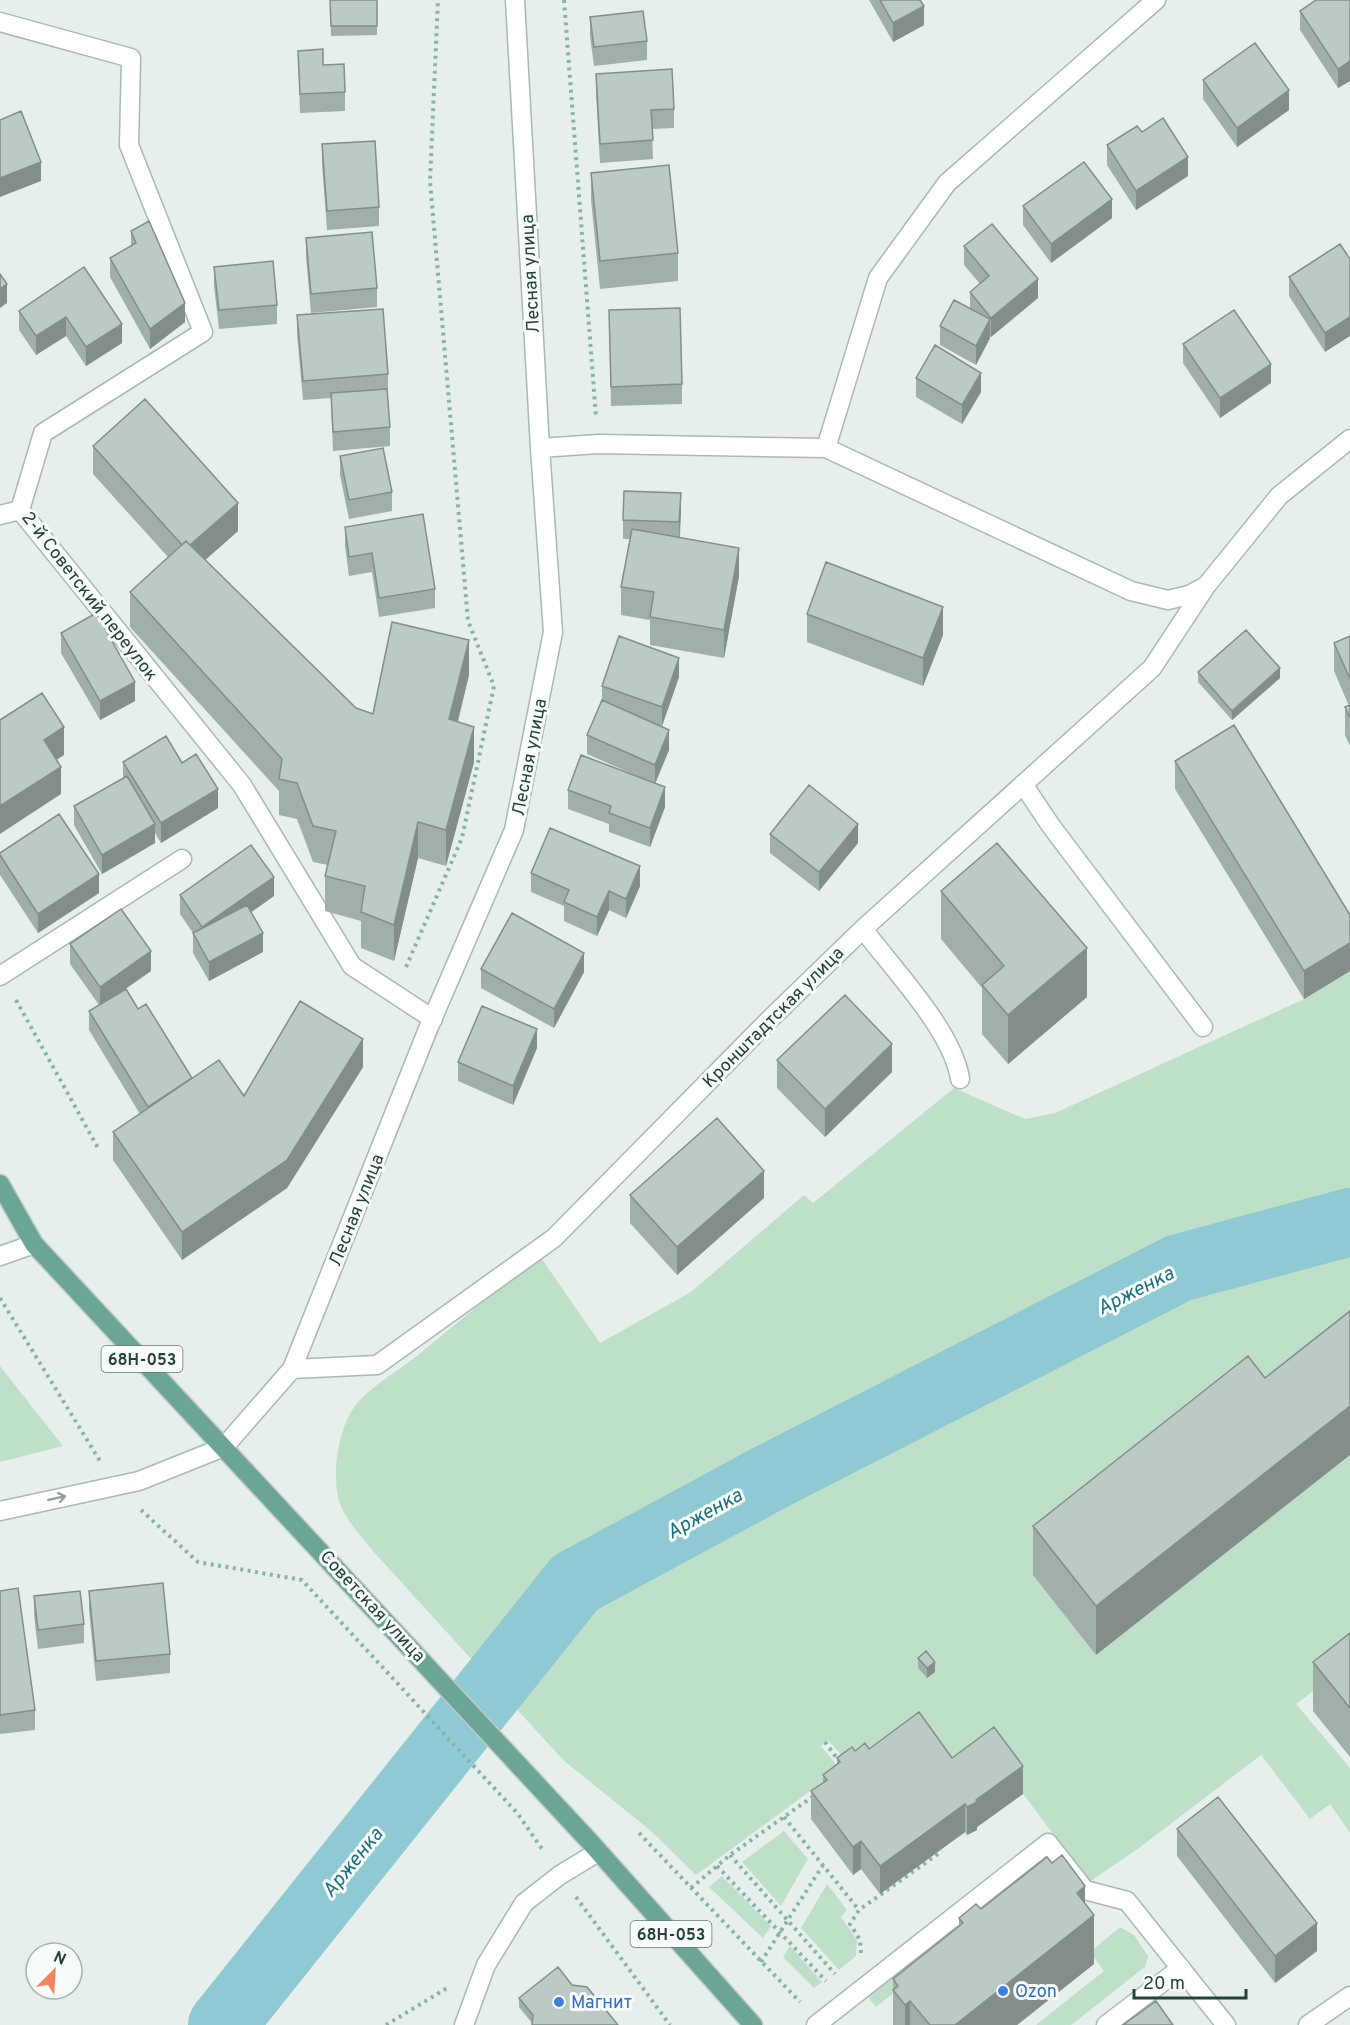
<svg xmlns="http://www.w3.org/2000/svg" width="1350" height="2025" font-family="Overpass,sans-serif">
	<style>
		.green { fill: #bfe0c8 }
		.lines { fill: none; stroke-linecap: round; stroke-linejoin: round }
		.river { stroke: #8ec9d4; stroke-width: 68 }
		.minor-casing { stroke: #a8b8b2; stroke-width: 21 }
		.major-casing { stroke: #c2cac8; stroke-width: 21 }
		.path { stroke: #86b3a5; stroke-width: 4; stroke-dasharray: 3 4.5; stroke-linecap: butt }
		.minor { stroke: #fff; stroke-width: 18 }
		.major { stroke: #6aa596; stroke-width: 18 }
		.wall { fill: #a1aea9 }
		.shaded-wall { fill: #838d89 }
		.building { fill: #bbcac4; stroke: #838d89; stroke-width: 1.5 }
		.oneway { stroke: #92a09c }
		.shop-dot { fill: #3f7fe0; stroke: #f7fbf9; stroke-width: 2 }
		.labels { text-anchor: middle; stroke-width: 6; stroke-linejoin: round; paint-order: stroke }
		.shield { fill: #f7fbf9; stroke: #637a73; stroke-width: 1.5 }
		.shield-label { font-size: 16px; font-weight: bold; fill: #24423a }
		.street-label { font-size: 18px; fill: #24423a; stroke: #f7fbf9 }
		.shop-label { font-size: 18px; fill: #366cbe; stroke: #f7fbf9; text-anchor: start }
		.water-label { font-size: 20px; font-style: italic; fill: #1c6f80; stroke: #f7fbf9 }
	</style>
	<rect width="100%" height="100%" fill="#e6efeb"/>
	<path class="green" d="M1350,971v692l-54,41 54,64v65l-20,-29 -20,15 -49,-64 -122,93 -50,34 -94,-126 -37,26 -48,-64 -62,45 -20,-23 -7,6 19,23 -144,106 -45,-44 -88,-71 -191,-210c-12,-15 -30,-34 -34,-53 -6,-30 1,-77 24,-99 18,-18 42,-31 61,-47 39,-32 78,-64 116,-96l61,88 91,-51 113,-97 9,8 141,-115 71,31 30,-6 249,-114z
		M0,1366l63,80 -63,16z
		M784,1831l24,28 -27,47 -39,-44z
		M722,1876l49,50 -8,12 -54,-51z
		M827,1884l20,26 -6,7 16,23 -1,16 -17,14 -38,-42z
		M1120,1927l14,8 14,21 -3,11 -74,58h-35l68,-54 -14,-19z
		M790,1946l32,36 -8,6 -31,-31z
		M912,1960l9,11 -45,36 -9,-11z"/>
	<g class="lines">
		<path class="river" d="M222,2025l353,-442 196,-106 408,-209 171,-46"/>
		<defs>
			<path id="minor" d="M0,22l131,36 -2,87 74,187 -160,101 -23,77 222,275 110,181 81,53
				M540,448l58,-4 228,4 305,143 37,9 21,-5 17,-9 73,-90 71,-57
				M826,448l52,-170 69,-95 209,-183
				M0,515l20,-5
				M1023,784l28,42 152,201
				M863,929c30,40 90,102 97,150
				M0,976l182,-117
				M0,1256l34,-12
				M292,1369l85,-4 177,-127 216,-219 93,-90 289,-261 54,-82
				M0,1511l139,-30 85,-34 68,-78 136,-340 86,-199 39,-198 -13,-184 -25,-448
				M464,2025l22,-60 38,-62 36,-28 38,-23
				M816,2025l232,-182 37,47 42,11 99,124
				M1106,2025l75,-57
				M1308,2025l42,-29"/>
			<path id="major" d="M0,1184l34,60 557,599 162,182"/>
		</defs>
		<use href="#minor" class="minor-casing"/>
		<use href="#major" class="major-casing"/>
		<path class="path" d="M564,0l32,417
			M406,967l56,-129 32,-152 -26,-65 -38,-440 8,-181
			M16,1000l82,148
			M0,1298l100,163
			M141,1510l57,52 104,18 216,234 26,38
			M825,1742l14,19
			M784,1817l75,93
			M639,1833l161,169
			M730,1855l105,119
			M717,1866l109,115
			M691,1888l39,-33 85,-60
			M576,1897l94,128
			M861,1953l-1,-13 -10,-16 9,-14 83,-59
			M761,1962l62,-97
			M386,2025l61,-37"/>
		<use href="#minor" class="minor"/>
		<use href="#major" class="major"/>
	</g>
	<path class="wall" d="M330,0h47v35l-46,1z
		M869,0h51l4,25 -31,17z
		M1350,0v81l-12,7 -38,-58v-19z
		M590,17l57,24v19l-53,6 -4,-30z
		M298,51l25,14 22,27v19l-45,2z
		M596,74l78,35v19l-22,1 1,30 -53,4 -4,-70z
		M1203,80l86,30 -52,37 -34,-48z
		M1142,132l46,44 -52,34 -29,-45v-20z
		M322,144l57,63v19l-52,4 -5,-66z
		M591,173l87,80v28l-78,8 -9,-89z
		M1023,206l89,12 -61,45 -28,-38z
		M131,231l54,91 -35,27 -40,-72v-19l21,-12z
		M306,238l71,50v19l-66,6 -5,-56z
		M1340,244l-15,108 -36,-56v-19z
		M964,246l74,52 -47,39 -1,-1v2l-14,27 -36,-20v-19l30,-18v-16l10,-8 -16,-19z
		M84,267l38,76 -36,23 -20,-30 -30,19 -17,-25v-19z
		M214,267l63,38v19l-58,5 -5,-43z
		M609,310l73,74v20l-71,2z
		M297,315l91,59v19h-1l3,34v19l-57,5 -2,-53 -28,2 -6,-66z
		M1183,344l88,39 -51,35 -37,-55z
		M916,378l65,14 -19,32 -46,-27z
		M93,446l145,85 -33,29 151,148 17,6 96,-39 -11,47 16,40 -28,104 -28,-8 -24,103 -33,-13v-27l-36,-10v-35l3,-11 -15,-3 -16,-43 -18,-4v-24l-149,-164v-35l38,-35 -75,-83z
		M340,456l52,36v19l-43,8 -9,-44z
		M681,512l-1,25 59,39 -15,82 -74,-13v-25l-29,-5v-28l9,-48h-7v-19z
		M345,527l90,62v19l-56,9 -7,-45 -23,4 -4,-30z
		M807,614l136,21 -20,51 -116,-44z
		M61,633l74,68 -35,19 -39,-67z
		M1350,636v110l-5,-11v-28l4,-1 -15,-35v-28z
		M1198,672l82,6 -48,42 -34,-38z
		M679,677l-17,49 -8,-2 15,26 -14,33 10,24 -15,40 -41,-15v-8l-41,-15v-19l76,-11 -57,-25v-19l15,-34v-15z
		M1175,761l175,154v56l-46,28 -129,-210z
		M123,762l59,1 36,45 -57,35 -6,-10v10l-53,31 -28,-49v-19l49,-28z
		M770,834l88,9 -39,48 -49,-38z
		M0,853l99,40 -61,40 -38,-58z
		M531,873l109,13 -14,32 -17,-8 -12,26 -33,-15v-15l-33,-14z
		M941,891l146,106 -79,67 -26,-30v-46l-41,-49z
		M180,895l94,1 -23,16 12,40 -54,29 -16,-28v-20l-13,-19z
		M70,944l81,27 -31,22 18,16 54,69 52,18 119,-29 -76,121 -105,72 -69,-100v-28l27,-18 -51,-84v-19l10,-6 -29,-41z
		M481,969l103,3 -30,56 -73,-40z
		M537,1048l-24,57 -55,-24v-19z
		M777,1060l115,12 -67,65 -48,-49z
		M630,1195l134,3 -87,77 -47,-52z
		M1265,1378l-169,277 -63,-80v-49z
		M0,1591l35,119v20l-35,4z
		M89,1591l81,63v19l-74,8 -7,-71z
		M34,1596l50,28v19l-46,6 -4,-34z
		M1350,1633v124l-37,-46v-49z
		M918,1658l17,14 -8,6 -9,-10z
		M869,1749l83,9 71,36 -46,33v3l-10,5 -2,-3 -85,62 -19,-25 -8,6 -42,-56v-28l12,-8v-8l14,-11v-6l18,-7z
		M1177,1829l140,122 -42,32 -98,-127z
		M1085,1904l9,60 -77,61h-124v-46l66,-53v-8l22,-9z
		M572,1985l-40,38 -13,-16v-9z"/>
	<path class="shaded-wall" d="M924,6v19l-31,17v-19z
		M1350,61v20l-12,7v-19z
		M1289,90v20l-52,37v-19z
		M1188,157v19l-52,34v-19z
		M41,162v19l-41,16v-19z
		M1112,199v19l-61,45v-19z
		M1038,279v19l-47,39v-19z
		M7,284v19l-7,5v-19z
		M185,303v19l-35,27v-20z
		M66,317v19l-30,19v-19z
		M1350,317v19l-25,16v-19z
		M990,319v19l-14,27v-19z
		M122,324v19l-36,23v-19z
		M1271,364v19l-51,35v-20z
		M981,373v19l-19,32v-19z
		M681,493v19l-2,29v-19z
		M238,503v28l-52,46v-28z
		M739,548v28l-15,82v-28z
		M943,607v28l-20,51v-28z
		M469,640v35l-20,80v-36z
		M679,658v19l-17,49v-19z
		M1280,668v10l-48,42v-9z
		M135,682v19l-35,19v-19z
		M64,727v28l-20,13v-28z
		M474,727v35l-28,104v-36z
		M669,730v20l-14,34v-19z
		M61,767v27l-61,40v-28z
		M665,787v20l-15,40v-19z
		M218,789v19l-57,35v-20z
		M418,822v36l-24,103v-36z
		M155,824v19l-53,31v-19z
		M858,824v19l-39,48v-19z
		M640,866v20l-14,32v-19z
		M99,874v19l-61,40v-19z
		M274,877v19l-72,51v-20z
		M609,891v19l-12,26v-19z
		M263,933v19l-54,29v-19z
		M1350,943v28l-46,28v-28z
		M1087,948v49l-79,67v-49z
		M151,951v20l-51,35v-19z
		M584,953v19l-30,56v-19z
		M537,1029v19l-24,57v-19z
		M363,1039v28l-76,121 -105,72v-28z
		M892,1044v28l-67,65v-28z
		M764,1171v27l-87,77v-28z
		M1350,1406v49l-254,200v-49z
		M935,1662v10l-8,6v-10z
		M1023,1766v28l-46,33v3l-10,5v-28z
		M965,1804v28l-85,62v-28z
		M861,1841v28l-8,6v-28z
		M1085,1886v36l9,-7v49l-77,61h-62l122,-132z
		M1317,1923v28l-42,32v-27z
		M910,2001v24h-5v-20z"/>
	<path class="building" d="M330,0h47v26h-46z
		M880,0h40l4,6 -31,17z
		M1316,0h34v61l-12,8 -38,-58z
		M643,11l4,30 -53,6 -4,-30z
		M1255,43l34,47 -52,38 -34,-48z
		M323,49v16l21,-1 1,28 -45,2 -2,-43z
		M672,69l2,40 -23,1 2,30 -53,4 -4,-70z
		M21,111l20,51 -41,16v-58z
		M1163,118l25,39 -52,34 -29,-46 30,-19 5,6z
		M375,141l4,66 -52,4 -5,-67z
		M1084,162l28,37 -61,45 -28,-38z
		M669,165l9,88 -78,8 -9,-88z
		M149,221l36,82 -35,26 -40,-71 26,-15 -5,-12z
		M992,224l46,55 -47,39 -21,-26 19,-16 -25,-30z
		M372,232l5,56 -66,6 -5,-56z
		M1340,244l10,15v58l-25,16 -36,-56z
		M273,261l4,44 -58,5 -5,-43z
		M84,267l38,57 -36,23 -20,-30 -30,19 -17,-25z
		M0,274l7,10 -7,5z
		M954,300l36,19 -14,27 -36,-20z
		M680,308l2,76 -71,3 -2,-77z
		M383,309l5,65 -85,7 -6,-66z
		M1234,310l37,54 -51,34 -37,-54z
		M935,345l46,28 -19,32 -46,-27z
		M387,389l3,38 -57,5 -2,-39z
		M145,399l93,104 -48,42 -4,-4 -4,4 -89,-99z
		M383,448l9,44 -43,8 -9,-44z
		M624,491l57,2 -2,29 -56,-2z
		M423,514l12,75 -56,9 -7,-45 -23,4 -4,-30z
		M632,529l107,19 -15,82 -74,-13 4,-25 -33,-5z
		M186,541l170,167 17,6 19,-92 77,18 -20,79 25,8 -28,103 -28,-8 -24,103 -33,-13 4,-26 -40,-10 11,-45 -23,-5 -16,-43 -18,-4 3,-20 -152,-167z
		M826,562l117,45 -20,51 -116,-44z
		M96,613l39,69 -35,19 -39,-68z
		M1246,630l34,38 -48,43 -34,-39z
		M619,636l60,22 -17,49 -60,-21z
		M1350,636v43l-16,-36z
		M42,693l22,34 -20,13 17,27 -61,39v-86z
		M602,700l67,30 -14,35 -68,-30z
		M1350,705v13l-5,-11z
		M1234,725l116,190v28l-46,28 -129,-210z
		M166,736l16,27 14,-9 22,35 -57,34 -38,-61z
		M581,755l84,32 -15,41 -41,-15 2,-7 -43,-16z
		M127,776l28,48 -53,31 -28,-49z
		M809,785l49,39 -39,48 -49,-38z
		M59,814l40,60 -61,40 -38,-59v-2z
		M550,828l90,38 -14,33 -17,-8 -12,26 -33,-15 5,-12 -38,-17z
		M997,843l90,105 -79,67 -26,-30 22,-19 -63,-75z
		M251,845l23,32 -72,50 -22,-32z
		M247,905l16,28 -54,29 -16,-29z
		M121,909l30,42 -51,36 -30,-43z
		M512,913l72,40 -30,56 -73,-40z
		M126,989l12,20 8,-5 46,74 -44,29 -59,-96z
		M845,995l47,49 -67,65 -48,-49z
		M300,1001l63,38 -76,121 -105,72 -69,-100 106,-72 25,36z
		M482,1006l55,23 -24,57 -55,-24z
		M717,1118l47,53 -87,76 -47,-52z
		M1350,1311v95l-254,200 -63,-80 215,-170 17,22z
		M163,1583l7,71 -74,7 -7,-70z
		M18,1588l17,122 -35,5v-124z
		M80,1591l4,33 -46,6 -4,-34z
		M1350,1633v75l-37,-46z
		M926,1651l9,11 -8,6 -9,-10z
		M919,1712l33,46 42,-31 29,39 -47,34 1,2 -10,5 -2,-3 -85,62 -19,-25 -8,6 -42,-56 16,-11 -4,-5 17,-13 -3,-4 15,-11 3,4 10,-8 4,6z
		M1218,1797l99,126 -42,33 -98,-127z
		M1062,1855l23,31 -8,7 17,22 -139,110h-25l-20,-24 -5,4 -12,-15 5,-4 -5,-7 70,-56 -4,-5 17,-14 5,5 66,-52 5,6z
		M558,1967l14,18 15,2 31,38h-86l1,-10 -14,-17z
		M1156,2001l17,24h-50z"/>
	<defs><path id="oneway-shaft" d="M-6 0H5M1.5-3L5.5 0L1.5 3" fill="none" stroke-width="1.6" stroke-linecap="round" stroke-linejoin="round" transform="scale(1.5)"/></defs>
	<use class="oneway" href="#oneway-shaft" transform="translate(57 1498) rotate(-12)"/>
	<g class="shop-dot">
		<circle cx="1003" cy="1991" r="6"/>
		<circle cx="559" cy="2002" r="6"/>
	</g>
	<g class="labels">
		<g class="shield">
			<rect x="101.5" y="1346" width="81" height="26" rx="4.5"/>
			<rect x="630.5" y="1921" width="81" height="26" rx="4.5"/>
		</g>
		<g class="shield-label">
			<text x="142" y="1365">68Н-053</text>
			<text x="671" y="1940">68Н-053</text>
		</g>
		<g class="street-label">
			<text transform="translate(530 274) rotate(-93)" y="6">Лесная улица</text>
			<text transform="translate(90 596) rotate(52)" y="6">2-й Советский переулок</text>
			<text transform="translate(529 757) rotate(-79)" y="6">Лесная улица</text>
			<text transform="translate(773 1017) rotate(-45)" y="6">Кронштадтская улица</text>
			<text transform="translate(356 1210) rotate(-68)" y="6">Лесная улица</text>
			<text transform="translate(373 1606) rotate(47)" y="6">Советская улица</text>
		</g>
		<g class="shop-label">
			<text x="1015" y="1997">Ozon</text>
			<text x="571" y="2008">Магнит</text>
		</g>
		<g class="water-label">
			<text transform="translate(1135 1290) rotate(-27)" y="7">Арженка</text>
			<text transform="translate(704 1513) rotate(-29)" y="7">Арженка</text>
			<text transform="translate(352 1862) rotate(-51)" y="7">Арженка</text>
		</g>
	</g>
	<g transform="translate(54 1971) rotate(24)"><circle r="28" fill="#f7fbf9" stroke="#a3b1ad" stroke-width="1.5"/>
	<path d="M0-4.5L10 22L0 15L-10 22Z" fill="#f4845f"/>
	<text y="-9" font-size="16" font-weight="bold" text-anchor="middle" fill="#24423a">N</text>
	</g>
	<path d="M1134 1989v9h112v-9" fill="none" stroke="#24423a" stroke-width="3"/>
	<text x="1143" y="1989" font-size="18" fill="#24423a" stroke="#f7fbf9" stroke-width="4.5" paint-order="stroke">20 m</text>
</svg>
